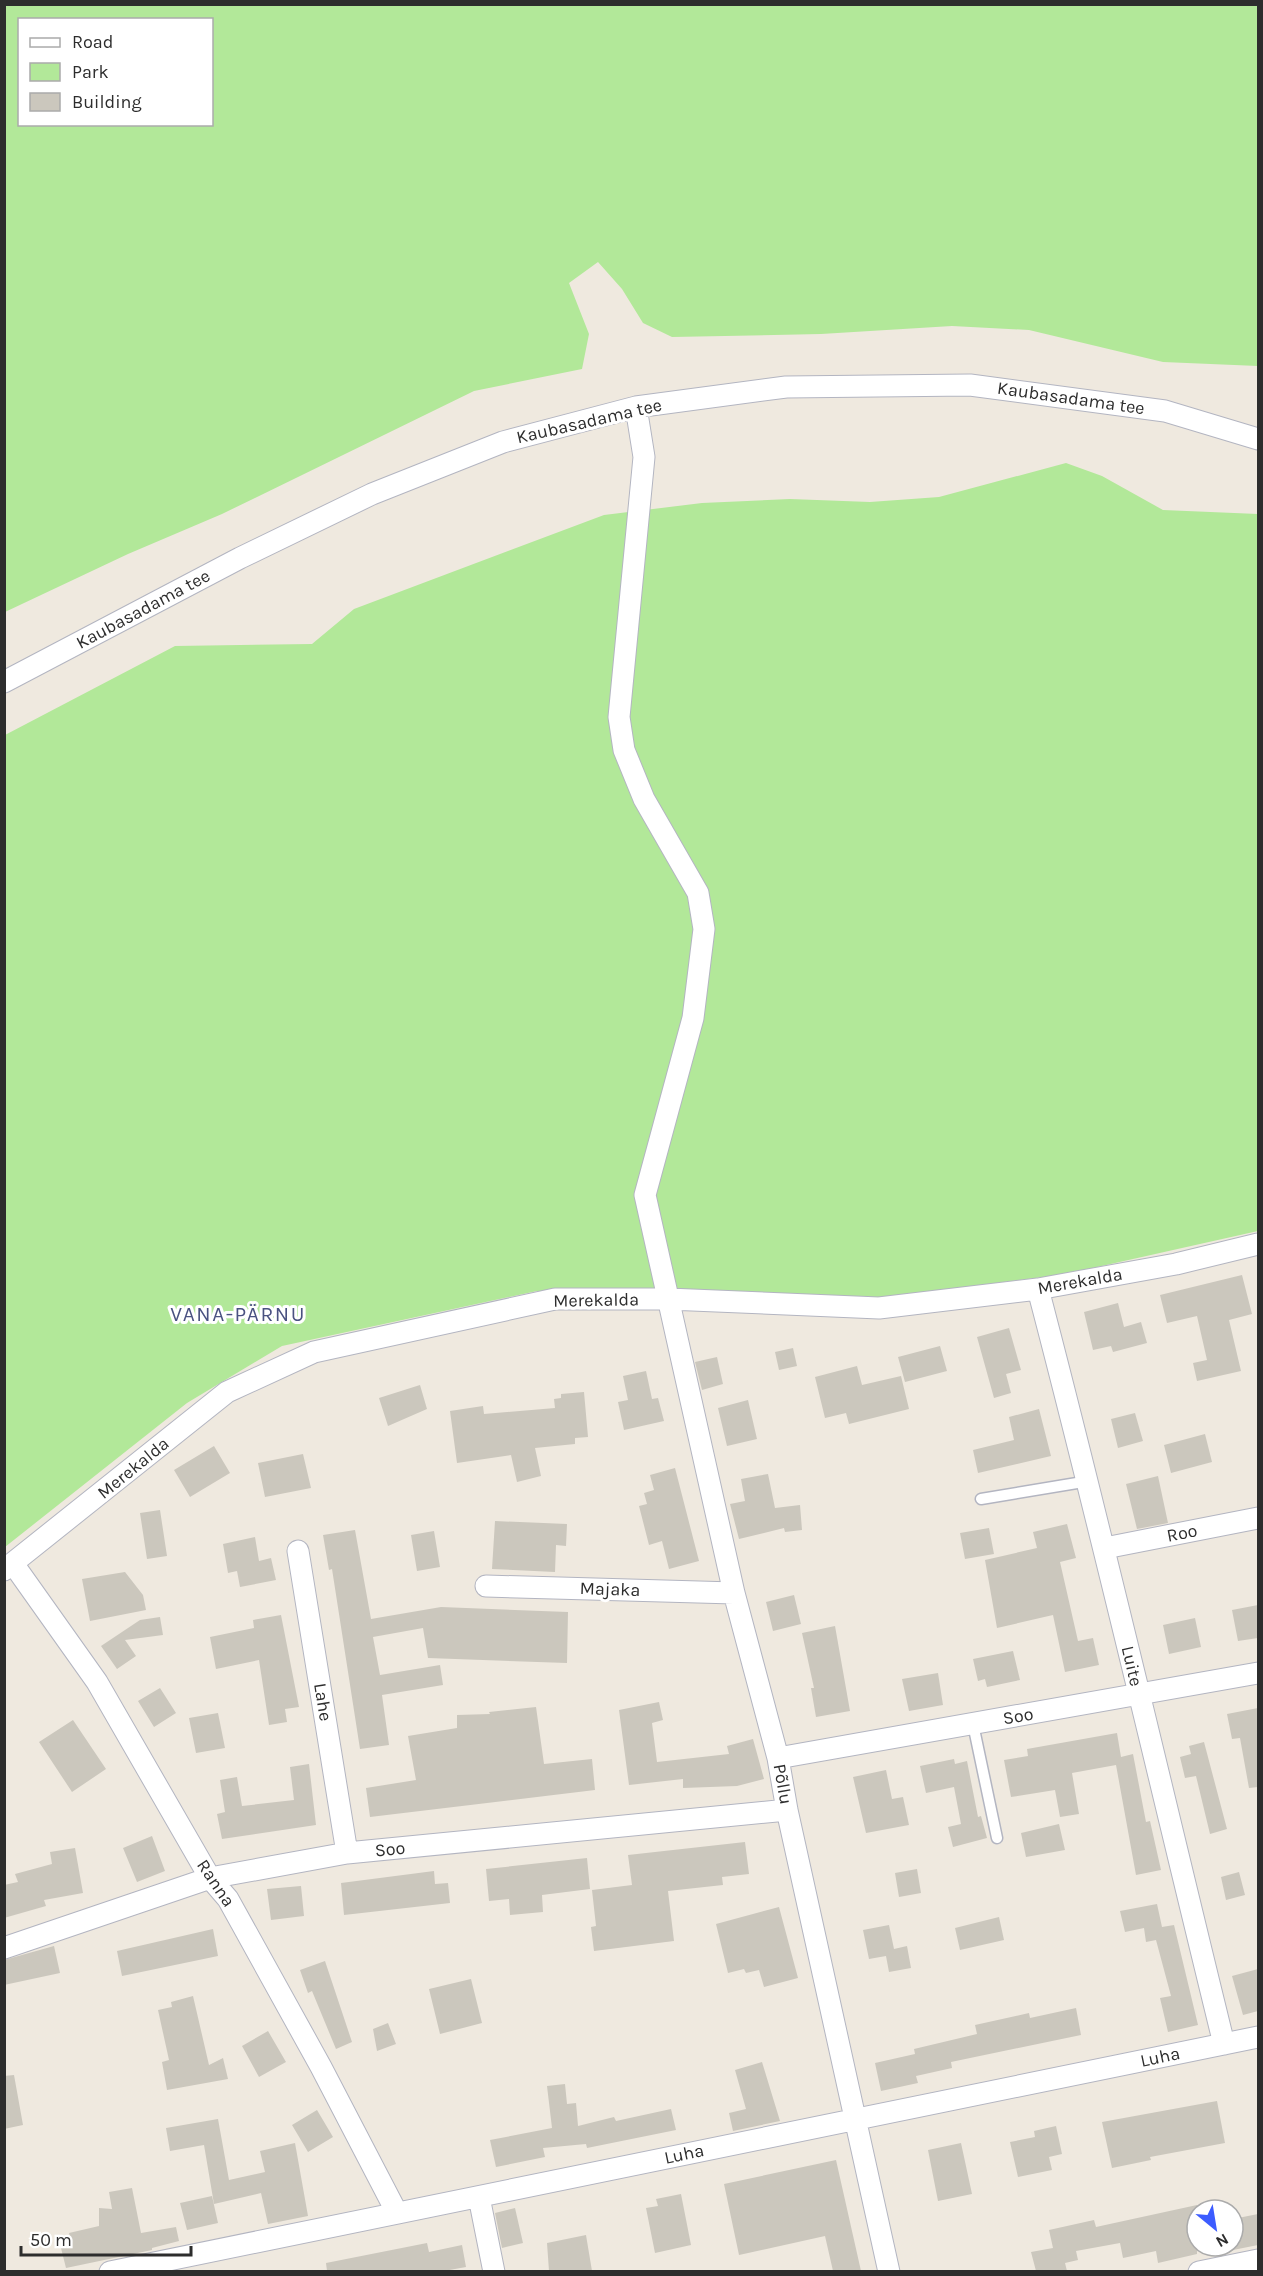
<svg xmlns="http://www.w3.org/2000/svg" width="1263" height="2276" font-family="Karla,sans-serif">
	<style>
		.green { fill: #b2e899; fill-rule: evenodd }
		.building { fill: #cbc7bd }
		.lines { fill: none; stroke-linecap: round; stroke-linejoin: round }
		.service-casing { stroke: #b3b5c1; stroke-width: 13 }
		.minor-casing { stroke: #b3b5c1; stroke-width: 23 }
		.service { stroke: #fff; stroke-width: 10 }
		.minor { stroke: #fff; stroke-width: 21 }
		.labels { text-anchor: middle; stroke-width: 6; stroke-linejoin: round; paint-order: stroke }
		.street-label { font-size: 18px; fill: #2d2d2d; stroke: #fff }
		.quarter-label { font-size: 21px; letter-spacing: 1.5px; fill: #4a5281; stroke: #fff }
	</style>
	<rect width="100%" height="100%" fill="#efe9df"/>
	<path class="green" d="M4,5h1254v361l-95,-4 -134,-32 -77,-4 -131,8 -149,3 -29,-14 -21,-34 -24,-27 -29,21 20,51 -7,35 -108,22 -252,123 -94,40 -123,58zM20,20h192v104h-192z
		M1066,463l36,13 61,34 95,4v717l-192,43 -193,25 -192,-6 -144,-2 -255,55 -95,57 -182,144v-812l170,-89 137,-2 42,-35 250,-94 98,-12 88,-4 80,3 69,-5z"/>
	<path class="building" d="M1242,1275l10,39 -23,6 12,51 -44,10 -4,-18 14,-3 -10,-44 -30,7 -7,-28z
		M1118,1303l6,24 17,-5 6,21 -34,9 -2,-6 -18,4 -9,-38z
		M1009,1328l12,42 -15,4 5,19 -17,5 -17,-61z
		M940,1346l7,25 -42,11 -7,-25z
		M793,1348l4,18 -18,4 -4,-18z
		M717,1357l6,27 -21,6 -7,-28z
		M857,1366l5,19 39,-9 8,33 -60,15 -3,-11 -21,5 -10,-41z
		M646,1371l6,28 6,-1 6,23 -40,9 -6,-28 10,-2 -5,-24z
		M420,1385l7,24 -39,17 -9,-28z
		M584,1392l4,45 -13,1v6l-40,4 6,28 -24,6 -6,-27 -54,8 -7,-52 33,-5 1,8 71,-6 -1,-9 7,-1v-4z
		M748,1400l9,39 -30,7 -9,-38z
		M1039,1409l12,47 -73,17 -5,-23 41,-10 -5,-23z
		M1135,1413l8,28 -25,7 -7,-29z
		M1205,1434l7,28 -41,11 -7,-28z
		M214,1446l16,27 -40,24 -16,-27z
		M303,1454l8,34 -46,9 -7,-34z
		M675,1468l24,93 -30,8 -7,-28 -13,4 -10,-39 8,-2 -3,-11 10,-3 -4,-15z
		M768,1474l7,34 25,-3 2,25 -17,2 -1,-4 -45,11 -9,-35 15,-3 -4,-22z
		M1158,1476l10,47 -31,6 -11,-45z
		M160,1510l7,46 -20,3 -7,-46z
		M495,1521l72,3 -1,22 -10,-1 -1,27 -63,-3z
		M1067,1524l9,34 -16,4 18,79 15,-3 6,27 -34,7 -12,-57 -56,13 -12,-68 52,-12 -4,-16z
		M989,1528l5,26 -29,5 -5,-26z
		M355,1530l16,89 70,-12 127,5 -1,51 -139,-5 -5,-30 -50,9 7,38 60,-10 3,20 -61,10 7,50 -29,4 -28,-180 -3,1 -6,-35z
		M434,1531l6,36 -23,4 -6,-36z
		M255,1537l4,24 12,-3 5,22 -36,7 -3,-16 -9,2 -5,-29z
		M125,1572l18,23 3,15 -56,11 -8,-42z
		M794,1595l7,29 -28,7 -7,-29z
		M1258,1605v33l-20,3 -6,-31z
		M281,1615l18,92 -14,2 2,13 -18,3 -10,-65 -43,9 -6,-32 44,-9 -1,-8z
		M160,1617l3,18 -38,5 11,16 -19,13 -16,-23 39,-26z
		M1195,1618l6,29 -32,7 -6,-29z
		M835,1626l15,85 -34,6 -5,-29h3l-12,-55z
		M1013,1651l7,29 -33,7 -2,-8 -7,2 -5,-22z
		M938,1673l5,32 -34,6 -7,-32z
		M160,1688l16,25 -22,14 -16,-26z
		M659,1702l4,18 -11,3 5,39 72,-8 -2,-8 26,-7 11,40 -27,7 -54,2v-9l-54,6 -10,-75z
		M536,1707l8,57 48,-5 3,31 -225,27 -4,-29 50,-8 -8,-44 49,-8v-13l33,-1 -1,-2z
		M1258,1708v79l-9,1 -9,-50 -8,1 -5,-25z
		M218,1713l7,35 -29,5 -7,-35z
		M73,1720l33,49 -34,23 -33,-50z
		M1117,1733l4,24 12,-3 13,68 4,-1 11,49 -25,5 -20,-110 -44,8 7,41 -19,3 -5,-27 -44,7 -7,-37 24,-4 -1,-7z
		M1204,1742l23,87 -17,5 -14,-58 -11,2 -5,-21 11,-3 -2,-8z
		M954,1759l1,5 12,-3 11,56 3,-1 6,22 -34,9 -5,-20 13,-3 -7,-37 -28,6 -6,-27z
		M309,1764l7,61 -94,14 -5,-25 8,-2 -5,-32 17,-3 5,29 52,-6 -4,-33z
		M886,1770l6,29 11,-2 6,28 -43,8 -13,-56z
		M1059,1824l6,26 -39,7 -5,-24z
		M152,1836l13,35 -28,11 -14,-34z
		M745,1842l4,32 -27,3 1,8 -55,6 6,50 -80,10 -3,-24 5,-1 -4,-36 40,-5 -4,-30z
		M75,1848l8,45 -39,7 2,6 -42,12v-33l14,-3 -3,-8 37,-10 -2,-12z
		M587,1858l3,31 -48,6 1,17 -33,3 -1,-16 -20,2 -3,-32z
		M917,1869l4,24 -22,4 -4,-24z
		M434,1871l1,13 13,-1 2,20 -106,12 -3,-32z
		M1239,1872l6,23 -19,5 -5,-23z
		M301,1886l3,30 -33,4 -4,-31z
		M1157,1904l5,23 12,-2 24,100 -30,7 -8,-34 11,-2 -15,-56 -10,2 -2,-14 -19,4 -5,-21z
		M779,1907l19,71 -34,9 -5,-17 -13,3 -2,-4 -16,4 -12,-49z
		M999,1917l5,23 -44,10 -5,-22z
		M889,1925l5,24 13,-3 4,22 -22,4 -3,-16 -17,3 -6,-29z
		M213,1929l5,27 -96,20 -5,-25z
		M54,1946l6,27 -56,12v-25z
		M325,1961l27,81 -16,7 -24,-58 -4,2 -8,-23z
		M1258,1969v42l-15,4 -11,-39z
		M471,1979l11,44 -42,11 -11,-45z
		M193,1996l16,69 14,-7 5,21 -61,11 -5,-28 7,-2 -11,-50 14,-3 -1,-5z
		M1076,2008l5,27 -130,27 1,6 -36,8 2,7 -37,8 -6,-28 40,-9 -1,-5 63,-15 -2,-9 54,-12 1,5z
		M388,2023l8,21 -19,7 -4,-22z
		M268,2031l18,31 -27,15 -17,-31z
		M762,2062l18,59 -47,10 -4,-18 17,-4 -11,-39z
		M14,2075l9,50 -19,4v-53z
		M565,2084l2,20 9,-1 2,23 36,-9 2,4 55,-12 5,21 -89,18 -1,-4 -43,4 2,9 -49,10 -6,-27 62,-12 -5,-42z
		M1217,2101l8,42 -75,14 1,3 -39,8 -10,-46z
		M317,2110l16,27 -25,15 -16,-27z
		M218,2119l11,61 36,-8 -5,-21 35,-8 13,73 -40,8 -7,-31 -47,11 -10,-59 -34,6 -4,-23z
		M1056,2126l6,28 -13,3 3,13 -34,7 -8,-35 25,-5 -1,-6z
		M961,2143l11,51 -34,7 -10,-51z
		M836,2160l25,111h-28l-8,-35 -86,19 -15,-71z
		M132,2188l9,45 35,-6 3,14 -27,7v2l-86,18 -5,-20 11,-3 -3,-12 30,-7v-18l13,1 -3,-17z
		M681,2194l10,51 -36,8 -9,-45 12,-2 -2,-7z
		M212,2196l6,27 -31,7 -7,-27z
		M1197,2205v49l-39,9 -2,-12 -33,7 -3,-15 -44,8 2,9 -13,3 2,8h-31l-5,-19 22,-4 -4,-18 45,-10 2,7z
		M515,2208l8,35 -21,5 -7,-35z
		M1258,2214v31l-25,5v-31z
		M586,2235l6,36h-43l-2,-28z
		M427,2243l2,9 33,-7 4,22 -22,4h-117l-1,-8z"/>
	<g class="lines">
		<defs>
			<path id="service" d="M981,1499l108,-18
				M973,1724l24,114"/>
			<path id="minor" d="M636,407l8,50 -25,260 5,33 20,49 54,94 6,36 -11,89 -48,177 89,398 44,165 9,52 102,462
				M4,682l236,-124 132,-64 131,-52 133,-35 150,-20 184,-2 195,26 93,28
				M1038,1289c66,251 124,503 186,755
				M1105,1548l153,-30
				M298,1551l49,302
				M14,1565l83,117 113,196 18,21 93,168 76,146
				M4,1570l223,-178 87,-40 241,-53h113l211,9 159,-19 138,-25 82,-20
				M486,1586l248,7
				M778,1758l480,-85
				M4,1948l206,-70 137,-25 440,-43
				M479,2197l15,75
				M110,2272l1148,-235
				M1199,2272l59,-12"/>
		</defs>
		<use href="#service" class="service-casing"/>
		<use href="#minor" class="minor-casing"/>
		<use href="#service" class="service"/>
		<use href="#minor" class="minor"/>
	</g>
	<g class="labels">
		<g class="street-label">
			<text transform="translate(1071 398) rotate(8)" y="6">Kaubasadama tee</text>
			<text transform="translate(589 421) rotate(-13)" y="6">Kaubasadama tee</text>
			<text transform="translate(143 609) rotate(-28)" y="6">Kaubasadama tee</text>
			<text transform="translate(1080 1281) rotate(-10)" y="6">Merekalda</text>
			<text transform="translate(596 1300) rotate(-1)" y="6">Merekalda</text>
			<text transform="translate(133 1468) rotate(-39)" y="6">Merekalda</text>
			<text transform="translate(1182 1533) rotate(-11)" y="6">Roo</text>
			<text transform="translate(610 1589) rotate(2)" y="6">Majaka</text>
			<text transform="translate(1132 1666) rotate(77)" y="6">Luite</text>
			<text transform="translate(323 1702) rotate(81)" y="6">Lahe</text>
			<text transform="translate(1018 1716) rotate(-10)" y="6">Soo</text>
			<text transform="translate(783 1784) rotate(80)" y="6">Põllu</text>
			<text transform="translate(390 1849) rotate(-6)" y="6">Soo</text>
			<text transform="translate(216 1883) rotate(56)" y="6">Ranna</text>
			<text transform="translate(1160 2057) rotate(-12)" y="6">Luha</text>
			<text transform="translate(684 2154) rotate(-12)" y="6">Luha</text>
		</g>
		<g class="quarter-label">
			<text x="238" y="1321">VANA-PÄRNU</text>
		</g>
	</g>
	<rect width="1263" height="2276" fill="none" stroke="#2d2d2d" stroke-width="12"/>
	<rect x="18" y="18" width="195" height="108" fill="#ffffff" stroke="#ababab" stroke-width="1.5"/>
	<rect x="30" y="38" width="30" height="9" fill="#ffffff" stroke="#ababab" stroke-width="1.5"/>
	<text x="72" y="48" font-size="18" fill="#2d2d2d">Road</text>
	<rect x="30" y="63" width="30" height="18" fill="#b2e899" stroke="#ababab" stroke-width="1.5"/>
	<text x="72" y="78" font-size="18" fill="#2d2d2d">Park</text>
	<rect x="30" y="93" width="30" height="18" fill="#cbc7bd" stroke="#ababab" stroke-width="1.5"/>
	<text x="72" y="108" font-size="18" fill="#2d2d2d">Building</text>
	<g transform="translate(1215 2228) rotate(150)"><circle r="28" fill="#ffffff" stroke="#ababab" stroke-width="1.5"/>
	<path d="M0-4.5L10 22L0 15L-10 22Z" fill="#3c5cff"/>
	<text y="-9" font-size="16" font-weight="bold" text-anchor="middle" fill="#2d2d2d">N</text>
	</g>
	<path d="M21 2246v9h170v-9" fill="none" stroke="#2d2d2d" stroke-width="3"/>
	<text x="30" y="2246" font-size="18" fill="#2d2d2d" stroke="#ffffff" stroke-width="4.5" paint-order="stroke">50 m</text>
</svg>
